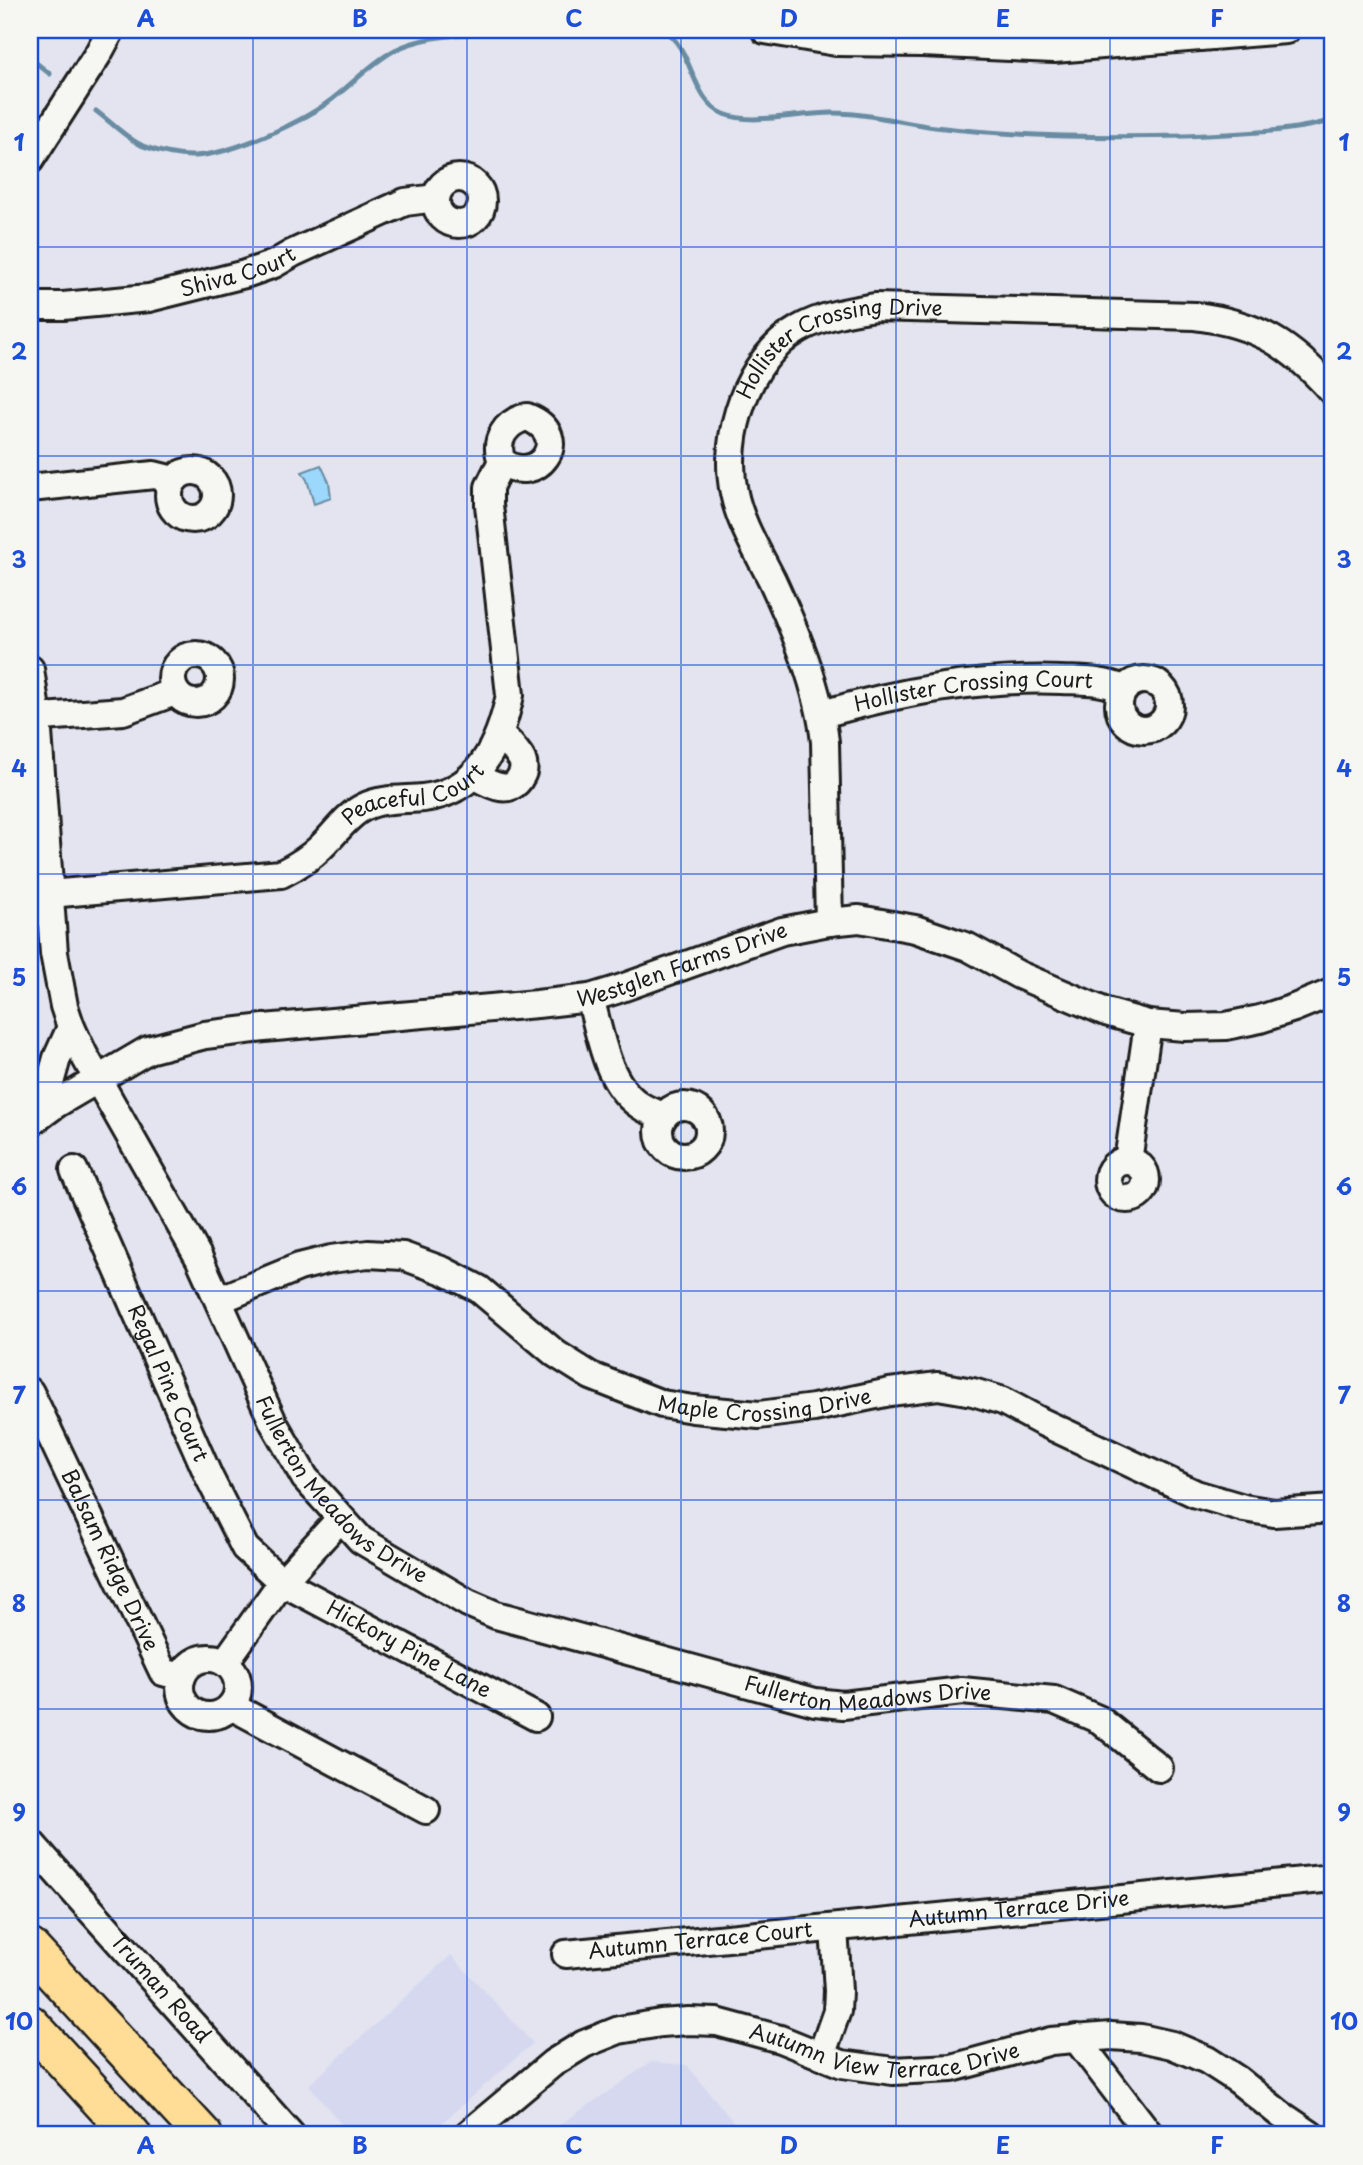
<svg xmlns="http://www.w3.org/2000/svg" width="1363" height="2165" font-family="'Playpen Sans',sans-serif">
	<style>
		.built { fill: #d6d8ef }
		.water { fill: #9cd7fc; stroke: #698ca2; stroke-width: 2 }
		.lines { fill: none; stroke-linecap: round; stroke-linejoin: round }
		.stream { stroke: #698ca2; stroke-width: 5 }
		.minor-casing { stroke: #1c1c1c; stroke-width: 32 }
		.highway-casing { stroke: #1c1c1c; stroke-width: 42 }
		.minor { stroke: #f6f6f2; stroke-width: 26 }
		.highway { stroke: #ffdd96; stroke-width: 37 }
		.grid { fill: none; stroke: #1d4ed8; stroke-width: 2; stroke-opacity: 0.55 }
		.labels { text-anchor: middle; stroke-width: 5; stroke-linejoin: round; paint-order: stroke }
		.street-label { font-size: 21px; fill: #1c1c1c; stroke: #f6f6f2 }
		.neatline { fill: none; stroke: #1d4ed8; stroke-width: 2.5 }
		.grid-label { font-size: 23px; text-anchor: middle; font-weight: bold; fill: #1d4ed8 }
	</style>
	<rect width="100%" height="100%" fill="#e3e4f0"/>
	<filter id="ink" filterUnits="userSpaceOnUse"><feTurbulence type="fractalNoise" baseFrequency=".0143" numOctaves="2"/><feDisplacementMap in="SourceGraphic" scale="14" xChannelSelector="R" yChannelSelector="G"/><feConvolveMatrix kernelMatrix="1 2 1 2 8 2 1 2 1" color-interpolation-filters="sRGB"/></filter>
	<g filter="url(#ink)">
		<path class="built" d="M30,1000l9,32 1,32 -10,21z
			M451,1955l82,88 -105,92h-78l-41,-50z
			M651,2062l36,3 57,70h-199z"/>
		<path class="water" d="M321,465l8,17 2,16 -17,6 -7,-24 -5,-8z"/>
		<g class="lines">
			<path class="stream" d="M663,30c31,18 27,70 61,84 29,12 79,-2 111,-1 34,0 67,10 100,14 84,10 166,11 250,9 45,-2 105,-3 148,-16
				M30,58l20,16
				M96,111c15,11 31,28 47,35 17,6 35,11 52,10 36,-2 103,-32 132,-53 23,-16 42,-39 68,-53 32,-16 68,-14 103,-20"/>
			<defs>
				<g id="minor">
					<path d="M765,30l71,12 86,1 132,6 232,-19"/>
					<path d="M30,160l68,-106 13,-24"/>
					<circle cx="459" cy="201" r="23"/>
					<path id="s1" d="M30,306h33l86,-8 96,-24 29,-10 19,-11 112,-51 31,-4"/>
					<circle cx="193" cy="495" r="24"/>
					<path d="M30,488l124,-13 20,5"/>
					<circle cx="196" cy="679" r="24"/>
					<path id="s2" d="M30,669l7,49 17,235 10,53 7,21 13,28 115,203 74,164 32,56 56,62 107,63 28,12 319,87 28,3 119,-14 92,9 46,20 59,48"/>
					<circle cx="1144" cy="705" r="25"/>
					<path id="s3" d="M822,714c78,-22 157,-37 239,-34 24,1 41,0 63,9"/>
					<path d="M30,718l93,-7 52,-19"/>
					<path d="M473,775c15,8 37,23 48,1 3,-5 3,-11 1,-16 -5,-10 -15,-19 -22,-26"/>
					<path id="s4" d="M49,894l232,-20c14,-7 28,-15 40,-27 14,-13 26,-32 43,-40 17,-9 41,-7 59,-9 56,-6 77,-55 87,-103l-21,-190v-18l13,-26c-9,-21 4,-39 25,-44 49,19 9,72 -25,44"/>
					<path id="s5" d="M829,922l-4,-180c-6,-55 -30,-112 -53,-162 -14,-28 -32,-57 -38,-87 -12,-57 13,-135 65,-164 22,-13 51,-18 76,-22l320,9c64,8 96,29 138,76"/>
					<path d="M590,998c11,37 16,89 54,110 6,3 13,5 20,8"/>
					<circle cx="684" cy="1131" r="25"/>
					<path d="M41,1115l16,-57 14,-31"/>
					<path id="s6" d="M30,1123l26,-19 92,-54 57,-15 59,-7 273,-24 53,-6 26,-8 166,-59 47,-9 30,-3 56,10 53,18 51,28 87,37 42,12 37,3 41,-1 34,-7 34,-11 39,-16"/>
					<circle cx="1127" cy="1180" r="19"/>
					<path d="M1128,1161l20,-137"/>
					<path id="s7" d="M74,1170l135,307 36,71 37,34 254,135"/>
					<path id="s8" d="M219,1300l80,-33 32,-8 37,-5 35,2 41,15 35,18 77,65 35,22 71,28 31,5 66,6 55,-7 76,-16 48,-6 35,6 30,9 37,20 156,73 48,14 30,5 59,-4"/>
					<path id="s9" d="M30,1392l133,280 19,5"/>
					<circle cx="209" cy="1687" r="29"/>
					<path d="M225,1662l57,-80 58,-63"/>
					<path d="M231,1706l195,104"/>
					<path id="s10" d="M30,1842l261,293"/>
					<path id="s11" d="M566,1954l767,-76"/>
					<path d="M1076,2038l74,97"/>
					<path d="M821,2056l16,-45 1,-20 -4,-63"/>
					<path id="s12" d="M467,2135l86,-72 31,-19 35,-14 42,-7 28,-2 28,1 63,17 62,25 51,7 59,-3 99,-27 60,-5 30,2 31,7 35,15 31,20 42,34 31,21"/>
				</g>
				<path id="highway" d="M30,1948l173,187
					M30,2024l102,111"/>
			</defs>
			<use href="#minor" class="minor-casing"/>
			<use href="#highway" class="highway-casing"/>
			<use href="#minor" class="minor"/>
			<use href="#highway" class="highway"/>
		</g>
	</g>
	<path class="grid" d="M253,30v2105M467,30v2105M681,30v2105M896,30v2105M1110,30v2105M30,247h1303M30,456h1303M30,665h1303M30,874h1303M30,1082h1303M30,1291h1303M30,1500h1303M30,1709h1303M30,1918h1303"/>
	<g class="labels">
		<g class="street-label">
			<text dy="7" stroke="none"><textPath href="#s1" startOffset="212">Shiva Court</textPath></text>
			<text dy="7" stroke="none"><textPath href="#s5" startOffset="662">Hollister Crossing Drive</textPath></text>
			<text dy="7" stroke="none"><textPath href="#s3" startOffset="154">Hollister Crossing Court</textPath></text>
			<text dy="7" stroke="none"><textPath href="#s4" startOffset="392">Peaceful Court</textPath></text>
			<text dy="7" stroke="none"><textPath href="#s6" startOffset="682">Westglen Farms Drive</textPath></text>
			<text dy="7" stroke="none"><textPath href="#s7" startOffset="233">Regal Pine Court</textPath></text>
			<text dy="7" stroke="none"><textPath href="#s8" startOffset="597">Maple Crossing Drive</textPath></text>
			<text dy="7" stroke="none"><textPath href="#s2" startOffset="903">Fullerton Meadows Drive</textPath></text>
			<text dy="7" stroke="none"><textPath href="#s9" startOffset="186">Balsam Ridge Drive</textPath></text>
			<text dy="7" stroke="none"><textPath href="#s7" startOffset="609">Hickory Pine Lane</textPath></text>
			<text dy="7" stroke="none"><textPath href="#s2" startOffset="1491">Fullerton Meadows Drive</textPath></text>
			<text dy="7" stroke="none"><textPath href="#s11" startOffset="455">Autumn Terrace Drive</textPath></text>
			<text dy="7" stroke="none"><textPath href="#s11" startOffset="135">Autumn Terrace Court</textPath></text>
			<text dy="7" stroke="none"><textPath href="#s10" startOffset="196">Truman Road</textPath></text>
			<text dy="7" stroke="none"><textPath href="#s12" startOffset="458">Autumn View Terrace Drive</textPath></text>
		</g>
	</g>
	<rect width="1363" height="2165" fill="none" stroke="#f6f6f2" stroke-width="77"/>
	<rect x="38" y="38" width="1286" height="2088" class="neatline"/>
	<g class="grid-label">
		<text x="146" y="27">A</text>
		<text x="360" y="27">B</text>
		<text x="574" y="27">C</text>
		<text x="789" y="27">D</text>
		<text x="1003" y="27">E</text>
		<text x="1217" y="27">F</text>
		<text x="19" y="151">1</text>
		<text x="1344" y="151">1</text>
		<text x="19" y="360">2</text>
		<text x="1344" y="360">2</text>
		<text x="19" y="568">3</text>
		<text x="1344" y="568">3</text>
		<text x="19" y="777">4</text>
		<text x="1344" y="777">4</text>
		<text x="19" y="986">5</text>
		<text x="1344" y="986">5</text>
		<text x="19" y="1195">6</text>
		<text x="1344" y="1195">6</text>
		<text x="19" y="1404">7</text>
		<text x="1344" y="1404">7</text>
		<text x="19" y="1612">8</text>
		<text x="1344" y="1612">8</text>
		<text x="19" y="1821">9</text>
		<text x="1344" y="1821">9</text>
		<text x="19" y="2030">10</text>
		<text x="1344" y="2030">10</text>
		<text x="146" y="2154">A</text>
		<text x="360" y="2154">B</text>
		<text x="574" y="2154">C</text>
		<text x="789" y="2154">D</text>
		<text x="1003" y="2154">E</text>
		<text x="1217" y="2154">F</text>
	</g>
</svg>
